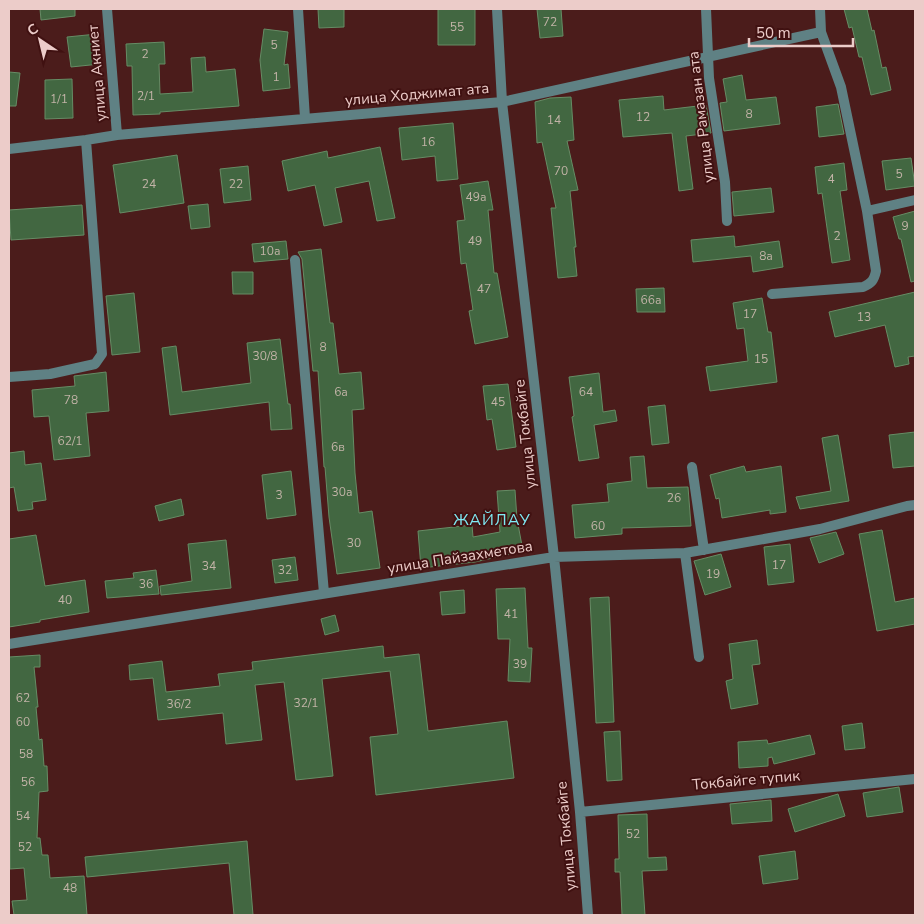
<svg xmlns="http://www.w3.org/2000/svg" width="924" height="924" font-family="'Nunito Sans',sans-serif">
	<style>
		.building { fill: #426741; stroke: #668c65 }
		.lines { fill: none; stroke-linecap: round; stroke-linejoin: round }
		.minor { stroke: #5f8184; stroke-width: 10 }
		.labels { text-anchor: middle; stroke-width: 4; stroke-linejoin: round; paint-order: stroke }
		.number-label { font-size: 12px; fill: #c2b3a7 }
		.street-label { font-size: 15px; fill: #ecccc9; stroke: #401111 }
		.neighbourhood-label { font-size: 16px; letter-spacing: 1px; fill: #7feaf4; stroke: #401111 }
	</style>
	<rect width="100%" height="100%" fill="#4b1c1b"/>
	<path class="building" d="M40,9h35v7l-34,4z
		M318,9h26v18l-25,1z
		M438,9h37v36h-37z
		M537,9h24l2,27 -23,2z
		M844,9h23l5,22 2,-1 8,38 4,-1 5,23 -20,5 -9,-38h-3l-7,-30 -3,1z
		M264,29l24,3 -4,33 4,-1 2,24 -27,3 -3,-31z
		M97,34l3,30 -29,3 -4,-30z
		M164,42l1,22h-6l1,30 33,-2 -2,-34 14,-1 1,15 29,-3 4,37 -79,6v2l-27,1 -1,-49h-5l-1,-22z
		M9,72l11,1 -4,33h-7z
		M742,75l4,25 30,-3 4,27 -56,7 -4,-28 7,-1 -4,-23z
		M72,79l1,39 -28,1v-39z
		M663,96l1,14 42,-5 5,28 -25,3 7,53 -14,2 -7,-58 -49,4 -4,-37z
		M571,97l3,43 -7,1 11,49 -8,1 6,56h-2l3,29 -19,2 -7,-70h5l-14,-66 -5,1 -2,-41 15,-4z
		M838,104l6,30 -25,3 -3,-30z
		M453,123l5,56 -21,2 -2,-25 -33,4 -3,-32z
		M380,147l15,71 -18,3 -8,-40 -34,7 7,34 -18,4 -9,-41 -27,6 -6,-30 45,-10 1,7z
		M177,155l7,48 -64,10 -7,-48z
		M911,158l4,28 -29,4 -4,-29z
		M844,163l3,27 -7,1 10,69 -18,3 -10,-70 -4,1 -3,-27z
		M248,166l3,34 -27,3 -4,-34z
		M488,181l5,29h-5l6,63h3l11,64 -33,7 -6,-33 4,-1 -7,-47 -5,1 -4,-43 8,-1 -5,-35z
		M771,188l3,24 -40,4 -2,-24z
		M208,204l2,23 -19,2 -3,-23z
		M82,205l2,30 -73,5 -2,-30z
		M915,211v70l-4,1 -10,-43h-2l-6,-22z
		M734,236l1,11 44,-6 4,26 -30,5 -2,-16 -58,6 -2,-22z
		M286,241l2,18 -34,3 -2,-18z
		M321,249l9,74h3l6,51 22,-2 3,37 -12,1 3,63 4,40 13,-2 8,57 -43,6 -8,-57 -4,-50h-1l-6,-96h-5l-11,-112 -4,-7z
		M232,272h21v22h-20z
		M664,288l1,24h-28l-1,-23z
		M915,292v64l-7,1 1,7 -14,3 -10,-42 -50,12 -6,-25z
		M134,293l6,59 -28,3 -6,-59z
		M762,298l6,34h3l6,50 -67,9 -4,-24 42,-6 -4,-33 -7,1 -4,-26z
		M280,339l8,65h2l2,25 -21,1 -2,-28 -99,13 -8,-67 14,-2 6,46 69,-9 -4,-40z
		M106,372l3,39 -23,2 4,43 -36,4 -5,-44 -15,1 -2,-27 43,-4 -1,-10z
		M599,373l4,39 12,-2 2,11 -23,4 5,33 -20,3 -7,-44 2,-1 -5,-39z
		M508,384l8,63 -19,3 -5,-31 -5,1 -4,-34z
		M665,405l4,38 -17,2 -4,-38z
		M915,432v34l-22,2 -4,-33z
		M838,435l11,66 -49,8 -4,-12 35,-6 -9,-53z
		M24,451l1,14 16,-2 5,37 -14,2 1,7 -15,2 -4,-24 -5,1v-35z
		M644,456l3,32 41,-1 3,39 -69,2v6l-47,4 -3,-33 37,-3 -2,-18 25,-3 -2,-24z
		M744,466l2,6 35,-6 5,46 -16,2v-4l-48,8 -3,-20 -3,1 -6,-24z
		M291,471l5,44 -29,4 -5,-44z
		M515,490l2,29 6,32 -48,11 -54,6 -3,-37 54,-6 1,12 27,-5 -3,-41z
		M181,499l3,16 -25,6 -4,-15z
		M882,530l13,72 20,-4v26l-38,7 -18,-97z
		M836,532l8,22 -25,9 -9,-25z
		M36,535l9,51 40,-6 4,32 -49,8v2l-31,5v-88z
		M226,540l5,48 -70,7 -1,-9 32,-5 -4,-37z
		M790,544l4,38 -26,3 -4,-38z
		M721,554l10,33 -26,8 -11,-34z
		M295,557l3,23 -23,3 -3,-23z
		M156,570l3,24 -52,4 -2,-17 29,-3 -1,-5z
		M525,588l3,60h4l-2,34 -22,-1 2,-42h-12l-2,-50z
		M464,590l1,23 -23,2 -2,-23z
		M609,597l5,125 -18,1 -6,-125z
		M335,615l4,16 -14,4 -4,-16z
		M757,640l3,24 -8,1 6,39 -27,5 -5,-28 7,-2 -4,-35z
		M383,646l1,12 35,-4 9,77 79,-10 7,57 -138,17 -6,-58 28,-3 -8,-63 -68,8 11,97 -37,4 -12,-98 -29,3 7,55 -36,4 -3,-31 -65,7 -5,-42 -23,2 -1,-15 33,-4 4,31 54,-6 -2,-12 35,-4 -1,-8z
		M40,655v12h-6l4,40h-2l3,33 3,-1 2,27h3l1,25 -9,1 -2,46h3l2,17h6l2,23 34,-2 3,39h-73l-2,-14 15,-1 -3,-32 -14,1 -1,-212z
		M862,723l3,25 -20,2 -3,-24z
		M620,731l2,49 -15,1 -3,-49z
		M810,735l5,19 -41,10 -2,-7 -4,1v8l-29,2 -1,-26 29,-2 1,4z
		M899,787l4,25 -36,5 -4,-24z
		M838,794l7,22 -50,16 -7,-23z
		M771,800l1,21 -40,3 -2,-20z
		M647,814l1,44 18,-1 1,13 -25,1 3,44h-23l-2,-43h-5v-13h4l-1,-44z
		M247,841l6,74h-19l-5,-52 -142,14 -2,-20z
		M795,851l3,28 -35,5 -4,-28z"/>
	<g class="lines">
		<path class="minor" d="M107,9l10,126
			M298,9l7,109
			M497,9l5,93 52,455 26,255 8,103
			M706,9l3,69 16,104 2,39
			M9,149l77,-9 31,-5 385,-33 319,-70
			M867,211l48,-11
			M295,260l29,333
			M772,294l91,-7c9,-4 11,-7 13,-16l-9,-60 -26,-124 -20,-55 -1,-23
			M9,377l41,-3 45,-10 7,-10 -16,-214
			M692,467l12,83
			M685,553l14,104
			M9,644l545,-87 131,-4 135,-24 87,-23 8,-1
			M580,812l335,-33"/>
	</g>
	<g class="labels">
		<g class="number-label">
			<text x="550" y="26">72</text>
			<text x="457" y="31">55</text>
			<text x="274" y="49">5</text>
			<text x="145" y="58">2</text>
			<text x="276" y="81">1</text>
			<text x="146" y="100">2/1</text>
			<text x="59" y="103">1/1</text>
			<text x="749" y="118">8</text>
			<text x="643" y="121">12</text>
			<text x="554" y="124">14</text>
			<text x="428" y="146">16</text>
			<text x="561" y="175">70</text>
			<text x="899" y="178">5</text>
			<text x="831" y="183">4</text>
			<text x="149" y="188">24</text>
			<text x="236" y="188">22</text>
			<text x="476" y="201">49а</text>
			<text x="905" y="230">9</text>
			<text x="837" y="240">2</text>
			<text x="475" y="245">49</text>
			<text x="270" y="255">10а</text>
			<text x="766" y="260">8а</text>
			<text x="484" y="293">47</text>
			<text x="651" y="304">66а</text>
			<text x="750" y="318">17</text>
			<text x="864" y="321">13</text>
			<text x="323" y="351">8</text>
			<text x="265" y="360">30/8</text>
			<text x="761" y="363">15</text>
			<text x="341" y="396">6а</text>
			<text x="586" y="396">64</text>
			<text x="71" y="404">78</text>
			<text x="498" y="406">45</text>
			<text x="70" y="445">62/1</text>
			<text x="338" y="451">6в</text>
			<text x="342" y="496">30а</text>
			<text x="279" y="499">3</text>
			<text x="674" y="502">26</text>
			<text x="598" y="530">60</text>
			<text x="354" y="547">30</text>
			<text x="779" y="569">17</text>
			<text x="209" y="570">34</text>
			<text x="285" y="574">32</text>
			<text x="713" y="578">19</text>
			<text x="146" y="588">36</text>
			<text x="65" y="604">40</text>
			<text x="511" y="618">41</text>
			<text x="520" y="668">39</text>
			<text x="23" y="702">62</text>
			<text x="306" y="707">32/1</text>
			<text x="179" y="708">36/2</text>
			<text x="23" y="726">60</text>
			<text x="26" y="758">58</text>
			<text x="28" y="786">56</text>
			<text x="23" y="820">54</text>
			<text x="633" y="838">52</text>
			<text x="25" y="851">52</text>
			<text x="70" y="892">48</text>
		</g>
		<g class="street-label">
			<text transform="translate(97 73) rotate(-95)" y="5">улица Акниет</text>
			<text transform="translate(417 94) rotate(-5)" y="5">улица Ходжимат ата</text>
			<text transform="translate(701 117) rotate(-97)" y="5">улица Рамазан ата</text>
			<text transform="translate(525 434) rotate(-96)" y="5">улица Токбайге</text>
			<text transform="translate(460 557) rotate(-9)" y="5">улица Пайзахметова</text>
			<text transform="translate(746 780) rotate(-5)" y="5">Токбайге тупик</text>
			<text transform="translate(566 836) rotate(-95)" y="5">улица Токбайге</text>
		</g>
		<g class="neighbourhood-label">
			<text x="492" y="525">ЖАЙЛАУ</text>
		</g>
	</g>
	<rect width="924" height="924" fill="none" stroke="#ecccc9" stroke-width="20"/>
	<g transform="translate(40 40) rotate(325)" stroke="#401111" stroke-width="4" paint-order="stroke">
	<path d="M0-4L9 19L0 12L-9 19Z" fill="#ecccc9"/>
	<text y="-8" font-size="14" font-weight="bold" text-anchor="middle" fill="#ecccc9">С</text>
	</g>
	<path d="M749 38v8h104v-8" fill="none" stroke="#ecccc9" stroke-width="2.5"/>
	<text x="756" y="38" font-size="15" fill="#ecccc9" stroke="#401111" stroke-width="4" paint-order="stroke">50 m</text>
</svg>
